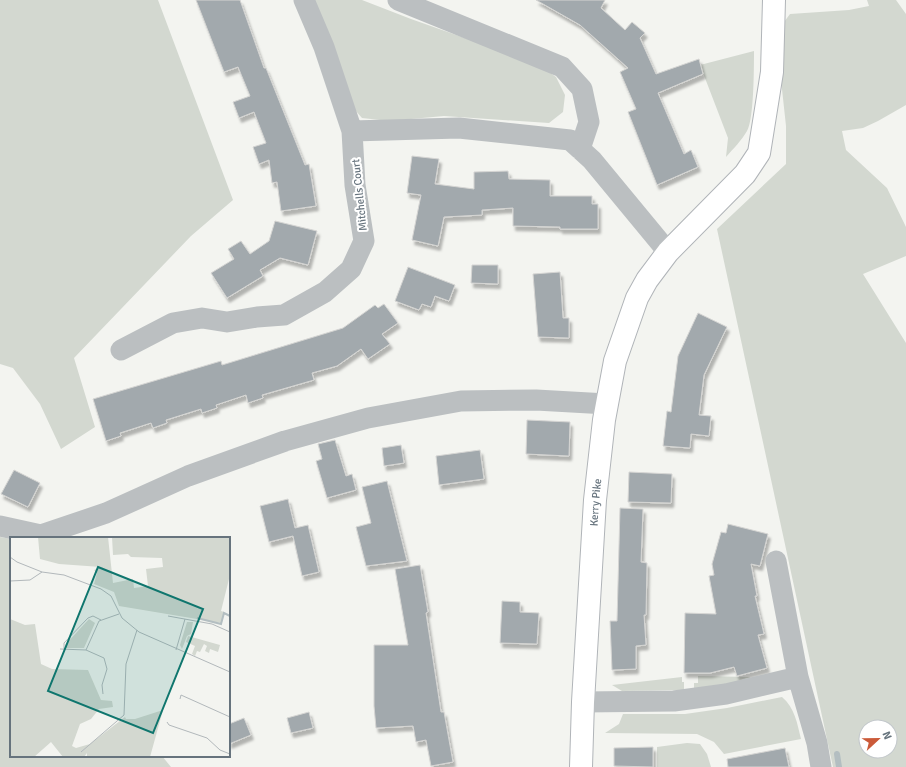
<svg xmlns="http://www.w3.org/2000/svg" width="906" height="767" font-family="Signika,sans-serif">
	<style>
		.green { fill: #d3d8d0; fill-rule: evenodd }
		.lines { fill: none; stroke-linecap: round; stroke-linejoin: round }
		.stream { stroke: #b3bec1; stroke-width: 6 }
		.building { fill: #a2a9ad; stroke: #d5d5d3; filter: url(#shadow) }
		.secondary-casing { stroke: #b0b4b8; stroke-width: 24 }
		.street { stroke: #bbbfc1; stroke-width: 21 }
		.secondary { stroke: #fff; stroke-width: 22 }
		.labels { text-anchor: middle; stroke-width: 4; stroke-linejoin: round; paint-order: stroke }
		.street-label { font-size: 11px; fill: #66737d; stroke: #fff }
		.inset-river { fill: none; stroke: #b3bec1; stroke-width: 2 }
		.inset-road { fill: none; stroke: #b2b8bb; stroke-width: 1 }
		.view { fill: #0f766e; fill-opacity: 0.15; stroke: #0f766e; stroke-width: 2 }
		.inset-edge { fill: none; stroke: #66737d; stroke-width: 2 }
	</style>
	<defs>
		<filter id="shadow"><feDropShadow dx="2.5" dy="4.5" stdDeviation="1" flood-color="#0004"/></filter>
	</defs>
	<rect width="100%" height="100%" fill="#f3f4f0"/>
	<path class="green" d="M0,0h158l75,200 -42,36 -117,122 21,69 -34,22 -21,-45 -27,-36 -13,-4z
		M313,0h49l49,19 127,45 18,13 9,18 -2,17 -14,11 -105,-7 -55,5 -27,-3 -14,-16z
		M867,0h29l10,14v91l-28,16 -15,7 -21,3 4,19 41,38 19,39v29l-43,18 43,69v424h-73l-116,-538 69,-65v-38l-5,-46v-54l9,-12 59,-4 20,-4zM866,727h24v24h-24z
		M754,51c0,16 0,69 -7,80 -5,9 -14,18 -21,26l2,-19 -28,-73z
		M0,537l11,2v217h151l9,11h-171z
		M698,676l53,1 -26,8 -31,5v-7h4z
		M682,677v5h2v8l-62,1 -10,-6z
		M782,697c13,11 15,26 19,42l-77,15 -10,-12 -17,-8 -92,-1 14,-9 4,-10h62l42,-6z
		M687,743l13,1 7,10 4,13h-54v-20z"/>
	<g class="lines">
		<path class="stream" d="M837,754l2,13"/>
	</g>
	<path class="building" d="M196,0h44l24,68h2l39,97 4,-1 7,42 -35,5 -4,-29 -5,1 -3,-23 -10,4 -6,-17 13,-4 -12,-31 -15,6 -6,-16 17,-6 -12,-29 -14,5z
		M536,0h69l-4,8 24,22 7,-8 13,11 -5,5 16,36 43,-15 4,15 -45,19 26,61 7,-4 7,17 -41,18 -29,-73 8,-3 -16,-37 8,-4 -48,-43z
		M412,156l27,3 -4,25 39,5v-17l34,-1 1,8 41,1v16h42v8h6v25h-38v-2l-47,-1v-18l-31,2v5l-38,2 -6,29 -26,-6 9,-45 -14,-2z
		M275,221l42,10 -9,34 -28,-7 -20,12 3,6 -36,22 -16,-25 23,-14 -6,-10 13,-8 9,13 19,-13z
		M472,265h26v19l-27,-1z
		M408,267l47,18 -6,16 -14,-5 -4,11 -9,-3 -3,6 -24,-9z
		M560,272l3,46h6v20l-31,-1 -5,-63z
		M384,304l14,19 -16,11 8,10 -22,15 -7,-10 -24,17 -25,7 2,7 -52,15 1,3 -15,5 -2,-8 -30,10 1,3 -15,5 -1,-4 -35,11 1,3 -14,5 -2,-5 -31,10 1,3 -15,5 -13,-42 128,-38 1,4 121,-37 32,-23 3,3z
		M698,313l29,14 -23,48 -5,40 12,1 -2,20 -18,-2 -1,14 -27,-2 4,-35 4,1 7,-56z
		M527,420l43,2 -1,34 -43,-2z
		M335,440l11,36 6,-2 4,16 -29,8 -11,-37 6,-2 -4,-15z
		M401,445l3,18 -20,3 -2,-18z
		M480,450l4,29 -45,6 -3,-29z
		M14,470l26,13 -12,24 -27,-13z
		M629,472l43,2 -1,29 -43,-1z
		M387,481l20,80 -41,5 -10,-39 15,-4 -9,-36z
		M288,499l7,29 13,-3 11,47 -17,4 -9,-40 -24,6 -9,-36z
		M620,508l23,1 -2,53 6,1 -1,52h-2l2,30 -10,1v23l-24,1 -2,-49h7z
		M728,524l40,10 -8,32 -9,-2 6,32h-2l9,38 -6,1 9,33 -30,8 -3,-9 -24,6h-26l1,-60 31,1 -7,-38 5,-1 -2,-11 9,-32 5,1z
		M420,565l8,47 -2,1 15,99h3l9,50 -22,4 -5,-26 -10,2 -3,-16 -37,2 -2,-22v-61h34l-13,-76z
		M502,601l18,1v10l19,1 -2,31 -37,-1z
		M309,712l4,16 -22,5 -4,-15z
		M244,718l7,17 -22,9v-20z
		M653,747v20l-39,-1v-18z
		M785,748l4,19h-61l-1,-8z"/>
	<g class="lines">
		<defs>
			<g id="secondary">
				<path id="s1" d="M581,767l2,-65 12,-202 9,-80 11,-59 22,-63 10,-18 21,-28 77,-78 14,-21 13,-81 2,-72"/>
			</g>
		</defs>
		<use href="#secondary" class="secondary-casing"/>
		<path class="street" d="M304,0l20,47 28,84
			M398,0l164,67 20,22 7,33 -9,27
			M121,350l52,-27 29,-5 25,4 30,-5 27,-2 41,-23 26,-23 13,-28 -9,-56 -3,-54 107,-3 111,12 22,20 76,92
			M0,526l41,9 65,-22 82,-37 97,-35 83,-23 93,-17 75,-1 71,4
			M776,561l22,116 19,66 4,24
			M583,702l91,-1 52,-7 72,-17"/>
		<use href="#secondary" class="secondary"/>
	</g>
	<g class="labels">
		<g class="street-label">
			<text transform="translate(359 195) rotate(-96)" y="4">Mitchells Court</text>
			<text dy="4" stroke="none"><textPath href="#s1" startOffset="265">Kerry Pike</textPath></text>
		</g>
	</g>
	<g transform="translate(10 537)">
		<rect width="220" height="220" fill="#f3f4f0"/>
		<path d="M28,0h70l5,46 20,-4 1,9 14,-2 -2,-17 17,-2 -1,-9 -31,-1 -3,-3 -15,1 -1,-18h118v38l-9,36 3,1 -3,11 -102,-17 -5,-14 -20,-8 3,-11 -3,-3 7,-3 -42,-3 -19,-5zM0,82l15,6 10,-1 6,40 11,5 36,1 13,30 11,1 1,6 -14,2 -8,10 -11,5 -8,22 4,2 14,-4 35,-27 1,2h9l28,-9 -13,47h-63v-4l-3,4h-21l-12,-15 -17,15h-24zM79,82l6,4 -11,25h-19v-3zM177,85h6l-2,12 -4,2 -5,13 -2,-4zM178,99l32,9 -2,7 -8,-3 -1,4 -4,-2 2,-5 -3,-2 -4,8 -3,-1 -2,5 -3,-2 3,-8 -9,-4z" fill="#d3d8d0"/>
		<path class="inset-river" d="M187,81l24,6 3,-11 6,3"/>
		<path class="inset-road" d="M0,20l7,5 25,10 22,3 37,14 10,7 11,22 17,14 91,40M0,44l20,-1 12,-8M158,79l44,8 18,8M50,112l26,1M54,112v-6l24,-25 5,-2 8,4M166,113l9,-31M93,157l-1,-9 5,-16 -3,-11 -18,-8 13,-29 20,-7M170,162l1,-4 49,22M157,185l2,3 38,13 13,12 10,4M71,215l43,-37 2,-51 11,-34"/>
		<path class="view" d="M88,30l105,42 -50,124 -105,-42z"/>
		<rect width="220" height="220" class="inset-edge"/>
	</g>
	<g transform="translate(878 739) rotate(68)"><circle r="19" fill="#ffffff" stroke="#c2c7cb"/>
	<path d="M0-3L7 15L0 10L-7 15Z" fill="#cb5a39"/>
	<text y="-6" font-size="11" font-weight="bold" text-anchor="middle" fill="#66737d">N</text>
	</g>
</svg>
